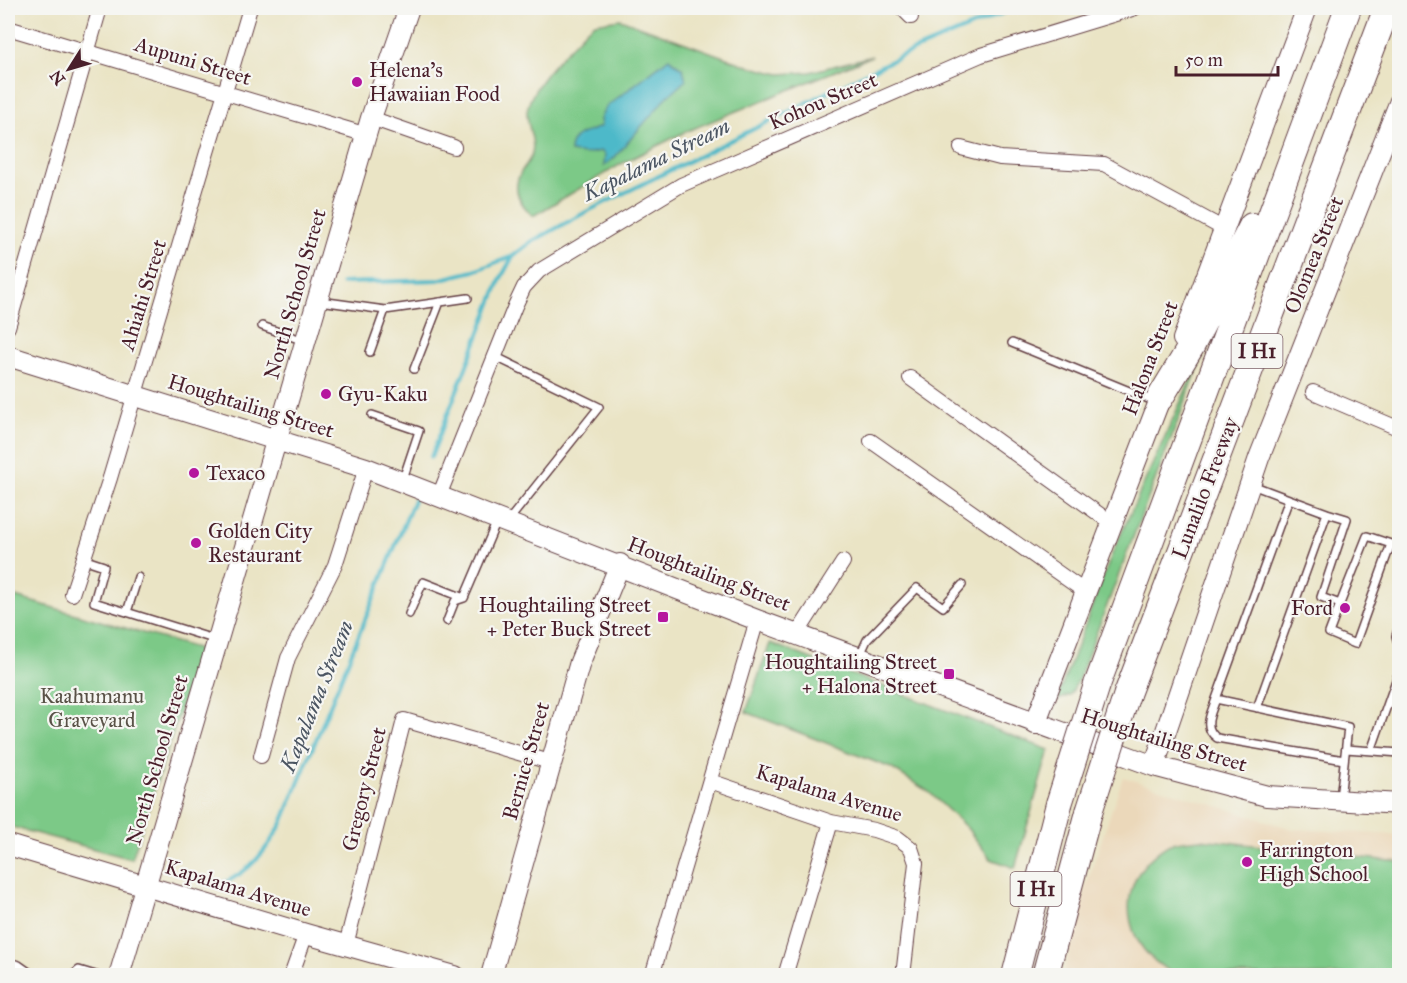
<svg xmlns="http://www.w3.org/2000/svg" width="1407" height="983" font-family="'IM FELL Great Primer',serif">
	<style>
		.built { fill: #ebd8ba }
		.green { fill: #7cc987; stroke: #637459; stroke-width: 1.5 }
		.water { fill: #4db9c9; stroke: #4c6c7a; stroke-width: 1.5 }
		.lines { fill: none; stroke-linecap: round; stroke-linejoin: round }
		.stream { stroke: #4db9c9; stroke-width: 4 }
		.lane-casing { stroke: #623d42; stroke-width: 10 }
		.street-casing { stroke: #623d42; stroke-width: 16 }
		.secondary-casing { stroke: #623d42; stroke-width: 22 }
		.highway-casing { stroke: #623d42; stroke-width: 28 }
		.lane { stroke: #fff; stroke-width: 7 }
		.street { stroke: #fff; stroke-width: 14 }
		.secondary { stroke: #fff; stroke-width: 20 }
		.highway { stroke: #fff; stroke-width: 26 }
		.highway-bridge-casing { stroke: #623d42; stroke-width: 28; stroke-linecap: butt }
		.highway-bridge { stroke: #fff; stroke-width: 26 }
		.poi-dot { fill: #b5179e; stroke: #f6f6f2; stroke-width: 2 }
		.labels { text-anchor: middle; stroke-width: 4.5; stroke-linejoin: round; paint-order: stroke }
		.shield { fill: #f6f6f2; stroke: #7e6067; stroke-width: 1.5 }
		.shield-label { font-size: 20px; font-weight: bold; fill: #4a1f2b }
		.street-label { font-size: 21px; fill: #4a1f2b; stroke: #f6f6f2 }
		.poi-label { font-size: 21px; fill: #4a1f2b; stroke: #f6f6f2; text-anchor: start }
		.park-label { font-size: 21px; fill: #595247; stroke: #f6f6f2 }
		.water-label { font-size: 22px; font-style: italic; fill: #4b5562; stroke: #f6f6f2 }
	</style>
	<rect width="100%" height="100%" fill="#f6f6f2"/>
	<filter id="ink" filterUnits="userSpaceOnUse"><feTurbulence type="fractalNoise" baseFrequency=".0167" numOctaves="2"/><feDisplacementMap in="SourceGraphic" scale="12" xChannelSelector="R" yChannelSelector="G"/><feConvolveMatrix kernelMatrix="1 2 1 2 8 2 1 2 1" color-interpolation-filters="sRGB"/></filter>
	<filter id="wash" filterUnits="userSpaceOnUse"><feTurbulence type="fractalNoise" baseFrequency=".008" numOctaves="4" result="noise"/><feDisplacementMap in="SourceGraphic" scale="24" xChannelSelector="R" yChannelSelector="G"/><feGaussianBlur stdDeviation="1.35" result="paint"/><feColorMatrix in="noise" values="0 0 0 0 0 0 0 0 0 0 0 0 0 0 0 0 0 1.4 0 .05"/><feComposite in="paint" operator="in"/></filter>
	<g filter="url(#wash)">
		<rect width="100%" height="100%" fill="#eae4c5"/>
		<path class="built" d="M1123,777l169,52 107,6v140l-336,1 22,-87z"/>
		<path class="green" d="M620,19l131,48 29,7 30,-2 62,-16 -187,76 -62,31 -90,53c-13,-12 -22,-26 -12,-44 3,-5 8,-10 10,-16 6,-13 -5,-31 -4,-45 4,-27 42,-62 60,-82l8,-6z
			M1212,332l-134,349 -8,14 -14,6 56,-147z
			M8,595l192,54 -68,210 -124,-33z
			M770,643l279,107 -34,118 -24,-9 -24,-31 -38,-36 -38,-24 -145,-56z
			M1201,839l198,23v113h-196c-10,-1 -24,0 -33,-4 -42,-21 -55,-74 -23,-109 7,-7 16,-16 26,-19 8,-3 19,-3 28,-4z"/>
		<path class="water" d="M669,58l14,11 3,11 -20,18 -51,59 -11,9 1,-11 -4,-4 -16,3 -15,-2c1,-21 16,-17 31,-26l-1,-7 6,-12z"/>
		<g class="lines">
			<path class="stream" d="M342,283l95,-3 37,-9 39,-15
				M431,457l70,-179 12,-22 18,-14 57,-31 317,-157 110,-46
				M221,884c29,-11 47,-36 61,-61l132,-323"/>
		</g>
	</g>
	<g filter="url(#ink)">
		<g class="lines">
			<defs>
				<path id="lane" d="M320,301l65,9 83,-12
					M262,326l42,15
					M1012,343l144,59
					M370,352l15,-42
					M494,356l105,51 -90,113
					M414,369l26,-67
					M372,415l47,16 -16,48
					M1252,485l37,14 -73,200 132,28 -8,72
					M1327,513l20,6 -26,78 19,7 -11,29 26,11 36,-100 -24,-8 -27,68
					M83,559l21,7 -10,36 123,38
					M127,612l11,-35
					M409,614l14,-32 41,16
					M447,621l8,-20 9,-3 33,-77
					M1400,624l-4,12 4,15
					M860,655l7,-15 50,-52 26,19 19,-22
					M1216,699c-5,15 -14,28 1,39l127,22
					M1257,708l70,-195 -38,-14
					M1346,749l54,4
					M1371,751l29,-82
					M8,962l11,3 10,7
					M8,968l31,8
					M72,976l7,-6 20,6"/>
				<path id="street" d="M902,8l9,9
					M8,28l359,107
					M371,118l83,29
					M961,148l39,10 104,6 122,66
					M8,327l92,-319
					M910,378l200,144
					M1313,392l87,37
					M871,441l213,150
					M439,496l76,-190 9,-19 15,-16 142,-86 300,-130 154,-47
					M72,594l38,-116 140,-470
					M797,634l46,-72
					M261,756l27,-98 47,-93 31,-97
					M710,781l121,41 43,8 24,8 13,10 5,15 -13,113
					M346,945l58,-225 146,42
					M291,976l15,-42
					M652,976l105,-356
					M785,976l46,-154"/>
				<path id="secondary" d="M1183,339l124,-331
					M8,356l358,112 391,152 397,146 113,30 133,8
					M1035,724l130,-338
					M1154,766l105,-308 141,-357
					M8,845l298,89 149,42
					M119,976l252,-858 38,-110
					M491,976l89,-314 40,-98"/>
				<path id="highway" d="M1160,398l32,-53 60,-119
					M1097,685l251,-677
					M1127,694l260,-686
					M1015,976l44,-172
					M1045,976l44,-164"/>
			</defs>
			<use href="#lane" class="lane-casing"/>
			<use href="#street" class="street-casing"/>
			<use href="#secondary" class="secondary-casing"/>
			<use href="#highway" class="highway-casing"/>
			<use href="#lane" class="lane"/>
			<use href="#street" class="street"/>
			<use href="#secondary" class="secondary"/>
			<use href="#highway" class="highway"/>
			<defs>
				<path id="highway-bridge" d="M1059,804l38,-119
					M1089,812l38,-118"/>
			</defs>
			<use href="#highway-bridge" class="highway-bridge-casing"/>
			<use href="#highway-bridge" class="highway-bridge"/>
		</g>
	</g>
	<g class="poi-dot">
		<circle cx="357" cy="82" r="6"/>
		<circle cx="326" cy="394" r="6"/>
		<circle cx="194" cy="473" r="6"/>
		<circle cx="196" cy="543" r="6"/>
		<circle cx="1345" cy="608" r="6"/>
		<rect x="657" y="611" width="12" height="12" rx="3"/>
		<rect x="943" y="668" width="12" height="12" rx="3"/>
		<circle cx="1247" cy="862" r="6"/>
	</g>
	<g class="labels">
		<g class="shield">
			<rect x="1231.5" y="334" width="51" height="34" rx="4.5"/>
			<rect x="1010.5" y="872" width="51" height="34" rx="4.5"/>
		</g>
		<g class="shield-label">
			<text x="1257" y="358">I H1</text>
			<text x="1036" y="896">I H1</text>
		</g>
		<g class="street-label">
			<text transform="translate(193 61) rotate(17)" y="7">Aupuni Street</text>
			<text transform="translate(823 101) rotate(-23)" y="7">Kohou Street</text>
			<text transform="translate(1314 255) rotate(-68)" y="7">Olomea Street</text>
			<text transform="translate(295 294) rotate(-74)" y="7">North School Street</text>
			<text transform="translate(143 295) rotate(-73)" y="7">Ahiahi Street</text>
			<text transform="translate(1150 358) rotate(-69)" y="7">Halona Street</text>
			<text transform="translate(251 406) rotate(17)" y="7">Houghtailing Street</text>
			<text transform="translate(1205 488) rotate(-69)" y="7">Lunalilo Freeway</text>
			<text transform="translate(709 574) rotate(21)" y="7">Houghtailing Street</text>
			<text transform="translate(1164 740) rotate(17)" y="7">Houghtailing Street</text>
			<text transform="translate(157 760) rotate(-74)" y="7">North School Street</text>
			<text transform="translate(526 761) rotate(-74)" y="7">Bernice Street</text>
			<text transform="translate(364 789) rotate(-76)" y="7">Gregory Street</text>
			<text transform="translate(829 793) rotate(17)" y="7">Kapalama Avenue</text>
			<text transform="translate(238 888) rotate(17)" y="7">Kapalama Avenue</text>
		</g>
		<g class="poi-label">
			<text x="369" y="77">Helena's<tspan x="369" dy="24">Hawaiian Food</tspan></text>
			<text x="338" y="401">Gyu-Kaku</text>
			<text x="206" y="480">Texaco</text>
			<text x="208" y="538">Golden City<tspan x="208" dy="24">Restaurant</tspan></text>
			<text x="651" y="612" text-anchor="end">Houghtailing Street<tspan x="651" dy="24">+ Peter Buck Street</tspan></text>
			<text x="1333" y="615" text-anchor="end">Ford</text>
			<text x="937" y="669" text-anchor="end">Houghtailing Street<tspan x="937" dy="24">+ Halona Street</tspan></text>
			<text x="1259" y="857">Farrington<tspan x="1259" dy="24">High School</tspan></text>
		</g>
		<g class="park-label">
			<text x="92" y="703">Kaahumanu<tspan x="92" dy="24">Graveyard</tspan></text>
		</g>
		<g class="water-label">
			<text transform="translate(656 159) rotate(-26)" y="8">Kapalama Stream</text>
			<text transform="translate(316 696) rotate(-68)" y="8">Kapalama Stream</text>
		</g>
	</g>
	<rect width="1407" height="983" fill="none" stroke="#f6f6f2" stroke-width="30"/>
	<g transform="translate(69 69) rotate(233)" stroke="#f6f6f2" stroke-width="4.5" paint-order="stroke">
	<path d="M0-4.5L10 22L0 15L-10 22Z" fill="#4a1f2b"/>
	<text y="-9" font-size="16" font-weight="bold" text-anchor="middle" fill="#4a1f2b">N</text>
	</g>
	<path d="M1176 66v9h102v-9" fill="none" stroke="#4a1f2b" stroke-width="3"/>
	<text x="1185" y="66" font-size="18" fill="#4a1f2b" stroke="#f6f6f2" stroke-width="4.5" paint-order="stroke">50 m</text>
</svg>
